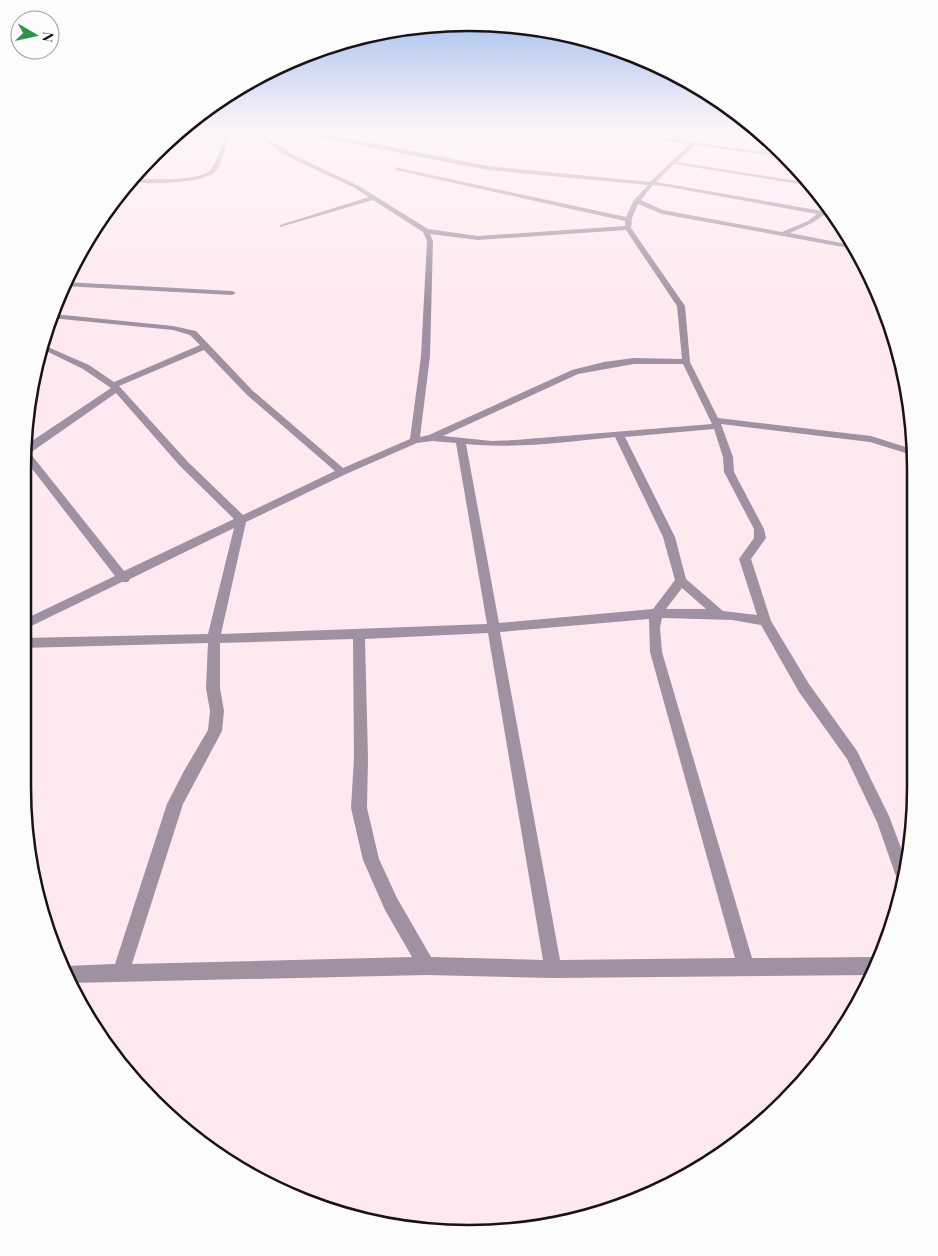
<svg xmlns="http://www.w3.org/2000/svg" width="938" height="1256" font-family="'Playfair Display',serif">
	<style>
		.lines { fill: none; stroke-linecap: round; stroke-linejoin: round }
		.minor { fill: #9f91a2; fill-rule: evenodd }
		.rim { fill: none; stroke: #1b1216; stroke-width: 2.5 }
	</style>
	<rect width="100%" height="100%" fill="#fee9f1"/>
	<g class="lines">
		<path class="minor" d="M227,131h4c-4,11 -9,32 -15,40 -11,13 -69,13 -85,11l3,-3c16,0 65,3 76,-9 7,-7 13,-30 17,-39z
			M251,131h5l37,24 66,31 69,43 50,7 147,-10v-5l-229,-51 -2,-3 232,50 8,-17 14,-15 -160,-15 -202,-39 45,4 157,31 162,16 40,-38 -79,-13 175,24 3,3 -94,-13 -18,17 132,21 3,3 -138,-22 -18,18 178,31 3,3 -13,-1 -12,8 -22,10 62,12 2,4 -192,-35 -24,-10 -6,14 -1,10 54,78 5,56 28,56 153,18 41,13v6l-42,-13 -149,-18 12,33 1,15 30,57 2,9 -15,21 20,62 38,63 48,67 32,65 18,48 -4,20 -5,-2 -21,-60 -30,-63 -48,-67 -38,-67 -29,-5 -68,-2h-2l-2,10 2,24 90,306 124,-1 3,1 -7,17 -319,3 -127,-3 -355,8 -7,-17 51,-2 52,-160 17,-33 24,-41 2,-19 -4,-23 2,-45 -185,5v-10l185,-4 26,-106 -104,51 -2,3h-6l-99,48v-10l92,-44 -92,-119v-10l88,-59 -28,-19 -43,-21 1,-4 48,21 25,17 86,-37 -10,-10 -17,-5 -122,-12 2,-4 120,12 23,5 57,60 90,77 67,-29 11,-83 6,-115 -4,-9 -50,-32 -93,27v-2l89,-28 -14,-9 -66,-31zM653,185l16,2 148,27 -9,7 -26,11 -119,-22 -22,-10zM626,230l51,76 5,53 -48,-1 -30,4 -32,8 -143,65 -9,2 10,-81 3,-115 -3,-7 48,6zM204,350l43,45 88,76 -92,44 -55,-53 -69,-76zM634,364h49l29,60 -197,16 -23,1 -49,-5 135,-62zM116,393l64,73 54,53 -110,52 -94,-118zM714,429l9,28 1,15 30,57v9l-15,21 18,56 -34,-4 -37,-32 -11,-42 -50,-100zM615,437l48,100 12,43 -22,29 -154,14 -33,-179c50,5 100,-2 149,-7zM432,441l24,2 31,181 -266,10 25,-112 100,-48 71,-31zM682,588l24,21h-40zM649,619l1,33 85,306 -175,2 -60,-328zM488,633l55,327 -112,-3 -34,-59 -18,-39 -12,-51 1,-50 -3,-119zM353,639l1,119 -3,50 12,52 22,50 27,47 -280,7 51,-160 39,-73 2,-20 -4,-23v-45z
			M65,282l167,9 4,2 -4,2 -169,-9z"/>
	</g>
	<linearGradient id="sky" x2="0" y2="1"><stop stop-color="#9dbdee"/><stop offset="0.43" stop-color="#fff5f9"/><stop offset="1" stop-color="#fff5f9" stop-opacity="0"/></linearGradient>
	<rect width="938" height="306" fill="url(#sky)"/>
	<path d="M0 0H938V1256H0ZM469 31H469A438 438 0 0 1 907 469V787A438 438 0 0 1 469 1225H469A438 438 0 0 1 31 787V469A438 438 0 0 1 469 31Z" fill="#fcfcfc" fill-rule="evenodd"/>
	<path class="rim" d="M469 31H469A438 438 0 0 1 907 469V787A438 438 0 0 1 469 1225H469A438 438 0 0 1 31 787V469A438 438 0 0 1 469 31Z"/>
	<g transform="translate(35 35) rotate(99)"><circle r="24" fill="#fcfcfc" stroke="#a29ea0"/>
	<path d="M0-4L9 19L0 12L-9 19Z" fill="#2d9348"/>
	<text y="-8" font-size="14" font-weight="bold" text-anchor="middle" fill="#1b1216">N</text>
	</g>
</svg>
